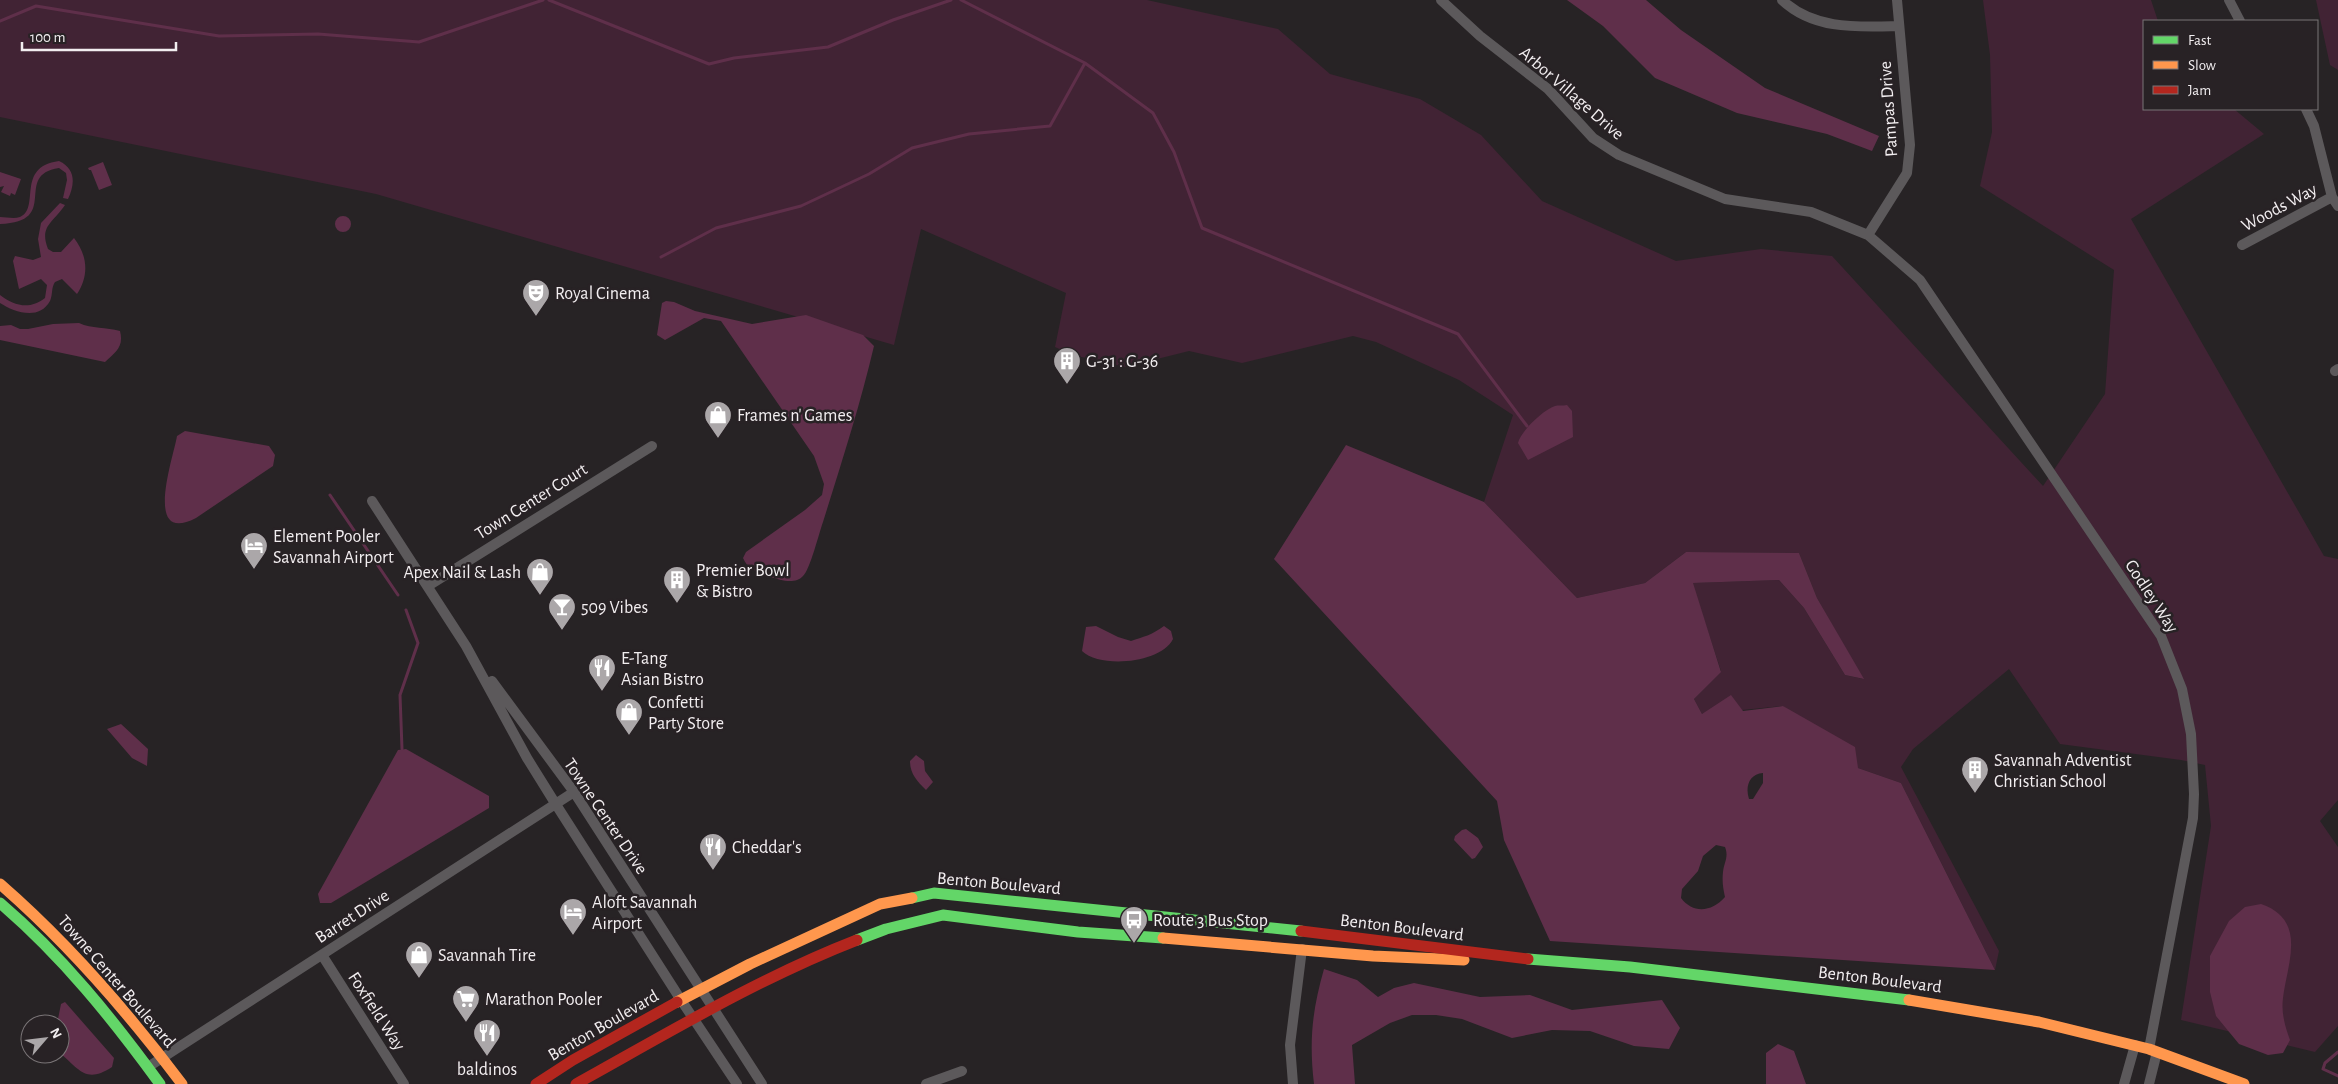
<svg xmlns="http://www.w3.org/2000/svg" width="2338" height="1084" font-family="'Alegreya Sans',sans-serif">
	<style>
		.green { fill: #412334 }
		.water { fill: #5f2f4a; fill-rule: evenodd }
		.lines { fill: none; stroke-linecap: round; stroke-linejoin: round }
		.stream { stroke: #5f2f4a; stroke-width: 3 }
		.street { stroke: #5c595b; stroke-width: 10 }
		.fast { stroke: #63d668; stroke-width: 11 }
		.slow { stroke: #ff974d; stroke-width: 11 }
		.jam { stroke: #b3261e; stroke-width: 11 }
		.labels { text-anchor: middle; stroke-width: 5; stroke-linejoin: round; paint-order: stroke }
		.street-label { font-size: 18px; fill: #f2eef0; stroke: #282225 }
		.poi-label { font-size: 18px; fill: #f2eef0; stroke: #282225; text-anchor: start }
	</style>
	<rect width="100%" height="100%" fill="#272325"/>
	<path class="green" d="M0,0h1147l131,29 52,45 90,25 61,36 61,66 134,60 85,-12 71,7 211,230 62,-92 9,-124 -134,-84 12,-54 -2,-77 -7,-55h168l7,21h-14v88h90l30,25 -133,85 193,337 14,3v241l-18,21 18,26v179l-23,26 -134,-32 30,-194 -6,-61 -24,-5 -121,-16 -51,-75 -96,80 -12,18 98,184 -4,19 -94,-187 -43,-15 -75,-62 -81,8 -8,-15 27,-28 -29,-88 87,-3 25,28 41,67 18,4 -46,-81 -18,-45 -113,-1 -41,31 -68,15 -93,-96 29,-87 -54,-35 -83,-38 -23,-6 -111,27 -53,-12 -64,16 -52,-12 -18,-8 11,-54 -145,-64 -27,116 -518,-151 -376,-77z
		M2316,0h22v70l-8,-5z"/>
	<path class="water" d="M1567,0h79l35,30 84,58 114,48 -7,15 -45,-17 -90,-21 -82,-35 -52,-52z
		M59,161c17,8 16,23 9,38l-5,-1 4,-18 -1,-7 -7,-5c-47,7 3,54 -59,56v-7c6,0 14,2 20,0 21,-9 -5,-50 39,-56z
		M103,162l9,23 -13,5 -8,-20h-2l-1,-2z
		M0,172l21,7 -6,16 -4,-2 -1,3 -9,-4 3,-6 -4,1z
		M60,203l5,2c-12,18 -26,21 -17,44l5,3h8l13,-14c14,18 15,38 3,56l-15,-15 -7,3c-4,6 -2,12 -5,19 -11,20 -36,11 -50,2v-8c14,11 30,15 45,3l2,-13 -6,-6 -22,10 -6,-28 2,-5 18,4 8,-3 -3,-18 3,-16z
		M335 224a8 8 0 1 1 16 0a8 8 0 1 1-16 0Z
		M666,301l8,1 21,9 57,13 54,-9 57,20 11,11c-14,60 -33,118 -51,176 -4,11 -13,48 -20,54 -8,9 -23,4 -32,1 -11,-4 -23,-7 -28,-19l3,-6 59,-42 17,-15 2,-11 -10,-28 -93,-135 -17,-3 -39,22 -8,-5 5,-32z
		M79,323c13,6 27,4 41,8 4,16 -4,21 -15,31l-105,-22v-14l11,-1 9,4h8l25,-5z
		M1567,405l5,6 1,26 -45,23 -10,-17c3,-12 25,-33 37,-37 3,-1 8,0 12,-1z
		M185,431l84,15 6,9 -2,11 -77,52c-54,28 -22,-62 -19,-82z
		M1346,445l138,57 93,96 68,-15 41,-31 113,1 18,45 47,81 -19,-4 -41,-67 -25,-28 -86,3 28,89 -27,27 8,15 29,-19 12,16 40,-5 72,41 3,21 43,15 94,187 -445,-29 -46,-101 -7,-39 -223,-242zM1763,773v10l-10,16h-4c-4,-12 0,-25 14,-26zM1716,845l9,2c4,10 -1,15 -2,25 -1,9 0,16 2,25 -13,15 -32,17 -44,1l1,-9 16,-18 5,-15z
		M1096,626l22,11 13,4c12,-4 21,-6 33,-15l7,5 2,8c-12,24 -72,30 -91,12l4,-24z
		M121,724l27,25 -1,17 -15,-8 -25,-29z
		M406,749l83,47v12l-158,95h-11l-2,-9 80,-144z
		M916,755l8,6 1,10 8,11 -7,8c-9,-9 -16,-16 -16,-29z
		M1466,829l12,9 5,9 -8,11 -3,1 -18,-19 1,-4 7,-6z
		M2261,904c47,16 26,60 22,94 -2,15 2,28 7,42l-7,13 -15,2 -29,-11 -23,-28 -6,-24v-36l19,-35 16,-14z
		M1324,969l33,11 21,17 16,-9 20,-5 66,14 50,-2 42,15 90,-10 18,28 -11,21 -35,-3 -44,-15 -38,-1 -40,8 -50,-19 -26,-4h-24l-22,8 -38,22 3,39h-41c-5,-43 -2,-73 10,-115z
		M65,1002l49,56 -2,9c-26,17 -32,3 -52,-14v-29h-3l4,-20z
		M1778,1044l16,7 12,33h-40v-31z"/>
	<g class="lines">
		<path class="stream" d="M549,0l160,64 25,-6 94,-11 65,-27 58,-20
			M0,21l36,-15 183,30 99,-2 101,8 124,-42
			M1085,63l68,50 21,39 28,76 256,106 69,92
			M661,257l55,-29 85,-22 68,-32 43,-26 57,-14 81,-8 35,-63 -124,-63
			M330,495l68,100
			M402,749l-2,-54 18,-52 -12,-33
			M2338,1052l-13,11 -2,6 15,7"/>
		<path class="street" d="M1441,0l39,36 68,53 45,49 26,17 106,44 86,13 57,23 52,45 241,356 21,53 9,45 3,60 -1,24 -44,231
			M1782,0c32,30 75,27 116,26
			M2229,0l11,21
			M2306,109l8,17 18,71 6,9
			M1868,235l39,-62 3,-28 -13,-145
			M2242,245l90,-48
			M2335,371l3,-2
			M372,501l94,145 61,112 28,45 126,197 56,84
			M428,586l224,-140
			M492,681l82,111 188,292
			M322,955l82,129
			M148,1067l426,-275
			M926,1084l36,-13
			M1293,1084l-3,-39 12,-96
			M2124,1084l11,-39
			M2149,1084l8,-32"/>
		<path class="fast" d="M912,898l22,-5 367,38
			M0,903c62,53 112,115 160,181
			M857,940l29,-11 57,-14 135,17 85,6
			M1528,959l102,8 279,33"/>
		<path class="slow" d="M0,884c69,60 127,127 182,200
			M1163,938l210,18 91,4
			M1909,1000l130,22 110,27 95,35
			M677,1002l73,-38 130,-60 32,-6"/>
		<path class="jam" d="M1301,931l227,28
			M536,1084l37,-24 104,-58
			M576,1084c92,-51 183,-106 281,-144"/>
	</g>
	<defs>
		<symbol id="theatre-pin" viewBox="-11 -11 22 30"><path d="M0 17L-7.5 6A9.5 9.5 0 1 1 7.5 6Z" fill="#aba7a9" stroke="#282225"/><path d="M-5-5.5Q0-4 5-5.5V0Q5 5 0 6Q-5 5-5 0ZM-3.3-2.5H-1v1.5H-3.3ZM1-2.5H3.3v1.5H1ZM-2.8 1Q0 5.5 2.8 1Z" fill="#fff"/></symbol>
		<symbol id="building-pin" viewBox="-11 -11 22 30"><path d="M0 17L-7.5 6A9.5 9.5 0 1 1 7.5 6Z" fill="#aba7a9" stroke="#282225"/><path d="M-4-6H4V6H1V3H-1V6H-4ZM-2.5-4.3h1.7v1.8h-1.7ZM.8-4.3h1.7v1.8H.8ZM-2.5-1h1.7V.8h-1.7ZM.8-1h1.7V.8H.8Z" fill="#fff"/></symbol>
		<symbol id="shop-pin" viewBox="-11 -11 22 30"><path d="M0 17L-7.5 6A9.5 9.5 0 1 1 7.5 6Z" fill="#aba7a9" stroke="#282225"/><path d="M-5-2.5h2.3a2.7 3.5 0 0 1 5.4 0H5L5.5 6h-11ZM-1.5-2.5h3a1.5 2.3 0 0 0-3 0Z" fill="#fff"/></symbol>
		<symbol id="hotel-pin" viewBox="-11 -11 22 30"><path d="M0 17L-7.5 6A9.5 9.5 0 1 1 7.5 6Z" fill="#aba7a9" stroke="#282225"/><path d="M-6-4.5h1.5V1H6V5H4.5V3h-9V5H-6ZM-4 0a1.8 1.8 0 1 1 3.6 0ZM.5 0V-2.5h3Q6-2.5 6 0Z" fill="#fff"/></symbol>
		<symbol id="bar-pin" viewBox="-11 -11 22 30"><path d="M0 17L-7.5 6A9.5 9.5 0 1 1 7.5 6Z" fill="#aba7a9" stroke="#282225"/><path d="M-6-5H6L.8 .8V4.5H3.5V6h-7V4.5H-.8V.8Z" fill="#fff"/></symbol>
		<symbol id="restaurant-pin" viewBox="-11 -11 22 30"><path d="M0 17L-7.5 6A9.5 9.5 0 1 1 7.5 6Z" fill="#aba7a9" stroke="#282225"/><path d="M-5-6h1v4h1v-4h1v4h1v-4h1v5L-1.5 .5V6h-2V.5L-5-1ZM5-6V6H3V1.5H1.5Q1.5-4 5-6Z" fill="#fff"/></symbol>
		<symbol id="bus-pin" viewBox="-11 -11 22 30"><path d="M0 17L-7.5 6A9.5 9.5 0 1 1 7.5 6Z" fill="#aba7a9" stroke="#282225"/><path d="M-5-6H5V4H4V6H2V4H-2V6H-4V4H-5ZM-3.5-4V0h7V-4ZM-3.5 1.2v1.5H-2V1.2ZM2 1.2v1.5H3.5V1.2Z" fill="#fff"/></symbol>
		<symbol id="supermarket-pin" viewBox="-11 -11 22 30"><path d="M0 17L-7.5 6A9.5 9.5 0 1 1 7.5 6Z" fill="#aba7a9" stroke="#282225"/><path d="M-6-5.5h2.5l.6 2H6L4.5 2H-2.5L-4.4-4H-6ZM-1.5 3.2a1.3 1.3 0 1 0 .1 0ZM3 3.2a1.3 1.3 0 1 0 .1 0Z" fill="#fff"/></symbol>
	</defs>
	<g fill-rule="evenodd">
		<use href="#theatre-pin" x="520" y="277" width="32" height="43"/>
		<use href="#building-pin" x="1051" y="345" width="32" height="43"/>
		<use href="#shop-pin" x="702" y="399" width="32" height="43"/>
		<use href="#hotel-pin" x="238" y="530" width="32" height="43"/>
		<use href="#shop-pin" x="524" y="556" width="32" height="43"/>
		<use href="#building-pin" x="661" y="564" width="32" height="43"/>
		<use href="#bar-pin" x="546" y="591" width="32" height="43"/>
		<use href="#restaurant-pin" x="586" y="652" width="32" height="43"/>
		<use href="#shop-pin" x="613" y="696" width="32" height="43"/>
		<use href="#building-pin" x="1959" y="754" width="32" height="43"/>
		<use href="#restaurant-pin" x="697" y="831" width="32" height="43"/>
		<use href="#hotel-pin" x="557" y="896" width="32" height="43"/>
		<use href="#bus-pin" x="1118" y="904" width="32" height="43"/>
		<use href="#shop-pin" x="403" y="939" width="32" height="43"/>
		<use href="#supermarket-pin" x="450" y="983" width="32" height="43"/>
		<use href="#restaurant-pin" x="471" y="1017" width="32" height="43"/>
	</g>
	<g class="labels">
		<g class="street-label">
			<text transform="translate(1572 93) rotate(41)" y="6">Arbor Village Drive</text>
			<text transform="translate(1888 109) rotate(-94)" y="6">Pampas Drive</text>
			<text transform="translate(2279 207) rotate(-28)" y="6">Woods Way</text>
			<text transform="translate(531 501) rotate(-32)" y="6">Town Center Court</text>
			<text transform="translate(2152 596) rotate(57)" y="6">Godley Way</text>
			<text transform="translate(606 816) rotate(56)" y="6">Towne Center Drive</text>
			<text transform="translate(999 883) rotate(5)" y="6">Benton Boulevard</text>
			<text transform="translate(352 916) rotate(-33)" y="6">Barret Drive</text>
			<text transform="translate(1402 927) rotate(7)" y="6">Benton Boulevard</text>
			<text transform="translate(1880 979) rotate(7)" y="6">Benton Boulevard</text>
			<text transform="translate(117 981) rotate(49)" y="6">Towne Center Boulevard</text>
			<text transform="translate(377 1011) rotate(57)" y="6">Foxfield Way</text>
			<text transform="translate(603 1025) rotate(-30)" y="6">Benton Boulevard</text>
		</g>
		<g class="poi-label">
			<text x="555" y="299">Royal Cinema</text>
			<text x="1086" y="367">G-31 : G-36</text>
			<text x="737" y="421">Frames n' Games</text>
			<text x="273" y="542">Element Pooler<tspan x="273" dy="21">Savannah Airport</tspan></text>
			<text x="696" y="576">Premier Bowl<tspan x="696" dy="21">&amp; Bistro</tspan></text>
			<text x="521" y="578" text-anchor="end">Apex Nail &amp; Lash</text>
			<text x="581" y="613">509 Vibes</text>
			<text x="621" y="664">E-Tang<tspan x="621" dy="21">Asian Bistro</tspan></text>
			<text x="648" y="708">Confetti<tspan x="648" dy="21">Party Store</tspan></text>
			<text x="1994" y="766">Savannah Adventist<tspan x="1994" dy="21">Christian School</tspan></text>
			<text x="732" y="853">Cheddar's</text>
			<text x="592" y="908">Aloft Savannah<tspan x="592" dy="21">Airport</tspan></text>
			<text x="1153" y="926">Route 3 Bus Stop</text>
			<text x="438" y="961">Savannah Tire</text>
			<text x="485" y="1005">Marathon Pooler</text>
			<text x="487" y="1075" text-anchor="middle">baldinos</text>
		</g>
	</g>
	<rect x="2143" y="20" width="175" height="90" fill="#282225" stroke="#797476"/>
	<rect x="2153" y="36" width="25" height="8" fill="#63d668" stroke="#797476"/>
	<text x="2188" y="45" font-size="15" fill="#f2eef0">Fast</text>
	<rect x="2153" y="61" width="25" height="8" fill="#ff974d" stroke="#797476"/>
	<text x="2188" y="70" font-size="15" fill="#f2eef0">Slow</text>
	<rect x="2153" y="86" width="25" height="8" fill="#b3261e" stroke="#797476"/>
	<text x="2188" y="95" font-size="15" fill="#f2eef0">Jam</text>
	<g transform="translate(45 1039) rotate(62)"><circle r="24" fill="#282225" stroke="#797476"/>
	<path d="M0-4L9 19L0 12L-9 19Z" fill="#aba7a9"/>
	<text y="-8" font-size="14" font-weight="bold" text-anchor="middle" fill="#f2eef0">N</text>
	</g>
	<path d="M22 42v8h154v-8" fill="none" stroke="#f2eef0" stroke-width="2.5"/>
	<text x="30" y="42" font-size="15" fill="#f2eef0" stroke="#282225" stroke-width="4" paint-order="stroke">100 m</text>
</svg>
